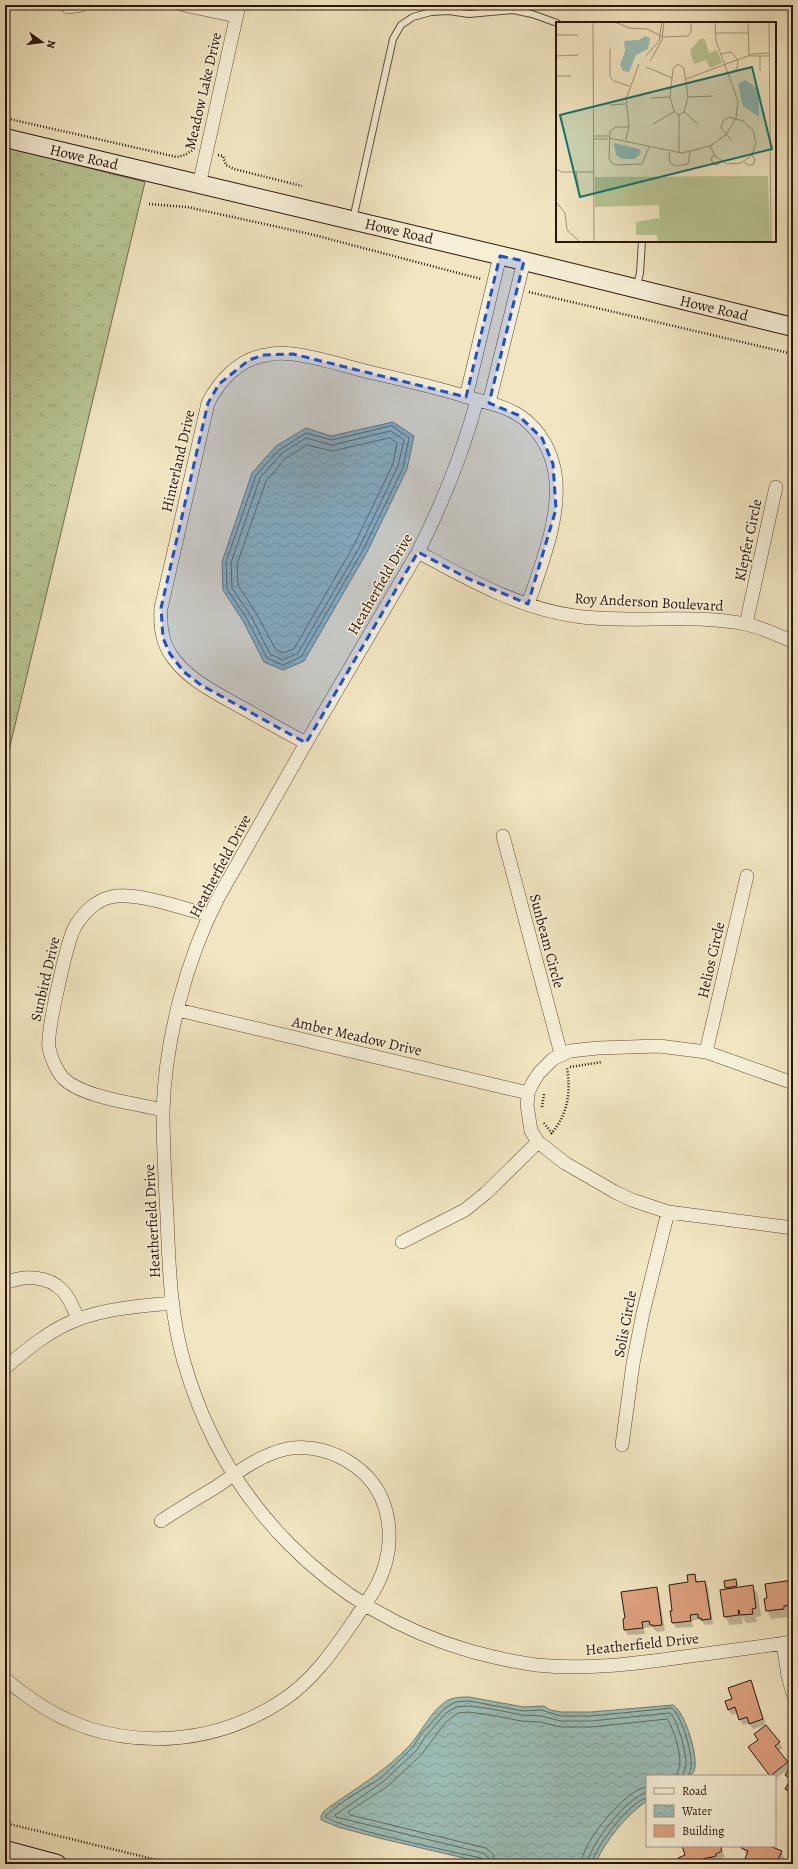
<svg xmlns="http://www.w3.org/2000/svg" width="798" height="1869" font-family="Alegreya,serif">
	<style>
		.grass { fill: url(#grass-tufts); stroke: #716e50 }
		.water { fill: url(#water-waves); stroke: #6e7b72 }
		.shadow { fill: #0003 }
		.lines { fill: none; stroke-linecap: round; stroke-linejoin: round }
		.shore { stroke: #626a61; stroke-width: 1 }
		.building { fill: #dfa381; stroke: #2a160b }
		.lane-casing { stroke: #5c4a38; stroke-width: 8 }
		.street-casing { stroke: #5c4a38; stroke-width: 14 }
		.secondary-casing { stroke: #2a160b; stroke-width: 20 }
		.path { stroke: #2a160b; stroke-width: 2.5; stroke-dasharray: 1 2; stroke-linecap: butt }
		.lane { stroke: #f6efd7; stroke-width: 6 }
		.street { stroke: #f6efd7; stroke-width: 13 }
		.secondary { stroke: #f6efd7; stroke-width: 18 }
		.marked { fill: #1d4ed8; fill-opacity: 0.2; stroke: #1d4ed8; stroke-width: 3; stroke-dasharray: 8 5; stroke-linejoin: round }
		.labels { text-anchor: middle; stroke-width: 3; stroke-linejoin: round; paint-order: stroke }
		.street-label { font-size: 15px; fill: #2a160b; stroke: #f6efd7 }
		.inset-road { fill: none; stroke: #a19378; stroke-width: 1 }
		.view { fill: #0f766e; fill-opacity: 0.15; stroke: #0f766e; stroke-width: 2 }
		.inset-edge { fill: none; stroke: #2a160b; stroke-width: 2 }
	</style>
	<defs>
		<pattern id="grass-tufts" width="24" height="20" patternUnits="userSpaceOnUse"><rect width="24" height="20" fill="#b8c594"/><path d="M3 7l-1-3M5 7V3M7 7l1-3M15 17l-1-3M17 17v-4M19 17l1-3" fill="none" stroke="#9ea87e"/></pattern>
		<pattern id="water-waves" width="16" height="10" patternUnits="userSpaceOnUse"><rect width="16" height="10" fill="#9bbeb7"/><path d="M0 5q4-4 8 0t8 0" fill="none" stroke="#86a39c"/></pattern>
	</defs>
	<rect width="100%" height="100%" fill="#f1e6c1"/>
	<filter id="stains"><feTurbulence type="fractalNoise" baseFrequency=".005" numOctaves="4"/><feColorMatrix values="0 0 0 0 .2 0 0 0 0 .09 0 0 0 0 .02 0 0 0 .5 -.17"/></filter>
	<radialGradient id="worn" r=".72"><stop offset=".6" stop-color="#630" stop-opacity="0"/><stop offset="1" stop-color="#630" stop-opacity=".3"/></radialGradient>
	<path class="grass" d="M5,147l140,35 -140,585z"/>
	<path class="water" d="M393,422l21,14 -7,33 -40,83 -63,109 -21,9 -19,-8 -21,-41 -20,-31 -1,-28 30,-89 24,-27 30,-18 25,8z
		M469,1697l55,10 20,-1 6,4 12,2h29l82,-7c12,7 24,48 22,62 0,3 -2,6 -4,9h-44v25c-22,15 -41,39 -52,63h-106l-110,-26 -41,-11 -17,-7v-4l3,-5c30,-22 61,-39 86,-66 12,-14 20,-32 35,-43 7,-5 16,-5 24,-5z"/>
	<path class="shadow" d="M694,1575l4,8 7,-1 3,5 5,37 -8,1 -5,-6 -8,2 1,6 -17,1 -3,-5v-11z
		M736,1580l2,8 15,-2 5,9 3,21 -5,1 1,5 -11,1 -4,-7 1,8 -13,1 -5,-8 1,-29z
		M793,1581v33h-5v3l-17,2 -4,-9z
		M656,1588l3,5 6,38 -8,1 -5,-5 -8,1 1,6 -17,1 -3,-5z
		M751,1681l15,44 -13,4 -4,-6 -6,2 -6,-12 -5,2 -4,-6 5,-10z
		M766,1726l17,22 -5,3 12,17 -15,11v-3h-5l-17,-23z
		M793,1764v33l-7,-8 4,-7 -4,-7z
		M683,1846h37l5,11 -7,3v1l-9,3h-27l5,-9z
		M743,1846h24l14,5 3,6 -3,7h-37l4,-10 -3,-1z"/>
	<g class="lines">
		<path class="shore" d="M392,426l17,12 -6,30 -40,82 -62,107 -18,8 -16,-7 -20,-39 -20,-30 -1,-27 30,-87 23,-25 27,-17 25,7z
			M391,431l13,9 -6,26 -39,82 -61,105 -15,7 -13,-6 -19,-38 -19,-28 -1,-25 29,-85 22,-25 24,-15 26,7z
			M390,438l7,5 -4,21 -39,81 -60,104 -11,4 -7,-3 -20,-37 -18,-28 -1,-21 29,-83 20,-23 21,-13 25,6z
			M485,1864l-1,-3 -3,-3c-19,-4 -151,-32 -156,-42l19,-15 37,-23 32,-31 8,-13 22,-24 12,-8 14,-1 54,10 18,-1 20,6h30l81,-8c10,8 21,47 19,59 0,4 -2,6 -3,9
			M490,1864l-2,-7 -5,-4 -147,-36 -1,-2 49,-34 33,-31 8,-13 21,-24 10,-6 13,-1 23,3 30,6 19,1 20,5h30l79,-8c8,8 16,39 16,51 0,4 -3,8 -3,12
			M496,1864l-3,-10 -7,-6 -136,-33 -2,-3 40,-26 33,-31 24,-32 13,-10 10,-1 23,3 30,6 19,1 21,5h31l75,-8c7,10 13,32 13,44 0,5 -3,8 -3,13
			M581,1864c0,-20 45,-76 66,-77
			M587,1864c1,-17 42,-70 60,-71
			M592,1864c1,-15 39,-64 55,-66"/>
	</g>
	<path class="building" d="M695,1574l1,8 9,-1 6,38 -10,1v-2h-3v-4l-8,1 1,6 -19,2 -2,-12h2l-3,-26 19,-3 -1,-7z
		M736,1579l1,7 -12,2 -1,-7z
		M793,1580v27l-4,1 -1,-3 -4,1v3l-18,2 -2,-12 3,-1 -2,-14z
		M753,1585l3,23 -4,1 1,5 -13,1 -1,-5h-1l1,5 -15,2 -4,-27z
		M657,1587l5,38 -9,1v-1h-3l-1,-4 -7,1 1,6 -19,2 -1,-11 2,-1 -4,-26z
		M751,1680l12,39 -14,5 -2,-7 -8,3 -4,-13 -7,3 -3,-9 7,-2 -4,-11z
		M766,1725l14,17 -5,4 13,16 -18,14 -22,-29 10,-7 -4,-6z
		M793,1763v31l-8,-5 6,-10 -6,-4z
		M682,1846h38l2,5 -6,3v2l-13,3 2,5h-24l-3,-6 7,-3z
		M742,1846h28l12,5 -6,13h-33l5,-13 -7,-3z"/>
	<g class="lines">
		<defs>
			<path id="lane" d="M353,219l40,-180 8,-14 12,-8 18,-5 18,-1 20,3 44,-4 19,4 25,9
				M636,288l4,-15 2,-32"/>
			<path id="street" d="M184,5l52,11
				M68,7l14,-2
				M199,185l40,-180
				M466,397l34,-141
				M477,400c-14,53 -34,102 -59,152l-112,191 -88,155c-32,62 -53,143 -55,213 0,35 2,70 4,105 2,49 3,98 17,146 40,141 145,248 286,289 22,6 44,11 66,14 50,5 98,-1 147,-8 37,-5 73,-10 110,-15
				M489,403l35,-142
				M418,552c50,27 100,56 157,64 56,8 113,-3 170,8 16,3 33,11 48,18
				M746,624l30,-137
				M306,743c-23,-12 -45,-25 -67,-37 -25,-14 -52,-27 -68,-51 -10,-14 -11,-31 -10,-47l47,-205c11,-22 31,-44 58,-48 8,-2 18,-2 27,-1 25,3 51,12 76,18 35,8 71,16 105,27 15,4 30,7 43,15 18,11 31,30 36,50 12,43 -11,99 -25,140
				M503,836l58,218
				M178,1010l350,83
				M706,1052l41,-176
				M793,1083l-87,-31 -47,-6 -61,2 -28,3 -17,8 -14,14 -7,11 -4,9 -1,12 4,26 7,11 27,21 50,29 17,8 36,12 125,16
				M163,1110c-28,-7 -80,-12 -100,-32 -6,-7 -12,-20 -14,-30 -3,-13 18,-108 26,-121 7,-13 21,-27 36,-30 25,-6 72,12 98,18
				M402,1242l63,-32 21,-17 52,-51
				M5,1283c19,-8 43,-8 58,8 7,8 11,18 15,28
				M5,1368c21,-18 47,-40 74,-49 29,-11 62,-13 93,-16
				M622,1445l11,-81 10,-51 25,-101
				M783,1643l5,33 5,18
				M5,1678c7,8 17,14 25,20 74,54 174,53 250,4 32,-20 54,-52 75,-83 7,-11 16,-22 22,-34 20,-39 17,-91 -22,-119 -19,-14 -45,-22 -69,-17 -26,6 -48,23 -70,38 -18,11 -37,22 -55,34"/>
			<path id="secondary" d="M5,138l519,123 269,66
				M5,1850l52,14"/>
		</defs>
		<use href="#lane" class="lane-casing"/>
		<use href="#street" class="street-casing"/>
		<use href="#secondary" class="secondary-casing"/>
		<path class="path" d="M5,118l172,39 8,-2 9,-6
			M218,155l5,1 3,9 8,4 68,17
			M149,204l38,3 123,27 171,45
			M529,292l264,62
			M570,1067l32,-5
			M542,1107l2,-13
			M544,1123l9,12
			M551,1134c17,-20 20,-41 16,-66
			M5,1823l169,41"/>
		<use href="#lane" class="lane"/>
		<use href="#street" class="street"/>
		<use href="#secondary" class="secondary"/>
	</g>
	<path class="marked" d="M500,256l24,5 -35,142 29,12 24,23 11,26 3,45 -28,95 -59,-25 -51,-27 -112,191 -105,-58 -17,-13 -14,-18 -7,-16 -2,-30 47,-205 11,-19 30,-24 15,-5 29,-1 173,43z"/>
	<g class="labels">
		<g class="street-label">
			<text transform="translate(203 91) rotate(-77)" y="5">Meadow Lake Drive</text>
			<text transform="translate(84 157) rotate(13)" y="5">Howe Road</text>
			<text transform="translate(399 231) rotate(13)" y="5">Howe Road</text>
			<text transform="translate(714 308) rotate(13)" y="5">Howe Road</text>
			<text transform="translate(178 461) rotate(-77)" y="5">Hinterland Drive</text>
			<text transform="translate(748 540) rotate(-78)" y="5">Klepfer Circle</text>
			<text transform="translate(380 584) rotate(-60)" y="5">Heatherfield Drive</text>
			<text transform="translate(649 602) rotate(3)" y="5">Roy Anderson Boulevard</text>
			<text transform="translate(220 866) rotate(-62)" y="5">Heatherfield Drive</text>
			<text transform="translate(547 941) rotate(75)" y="5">Sunbeam Circle</text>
			<text transform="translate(711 960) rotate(-77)" y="5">Helios Circle</text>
			<text transform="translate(45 979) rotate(-77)" y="5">Sunbird Drive</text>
			<text transform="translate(357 1036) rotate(13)" y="5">Amber Meadow Drive</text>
			<text transform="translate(152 1221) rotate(-93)" y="5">Heatherfield Drive</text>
			<text transform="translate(625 1324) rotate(-79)" y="5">Solis Circle</text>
			<text transform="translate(642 1644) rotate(-6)" y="5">Heatherfield Drive</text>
		</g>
	</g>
	<g transform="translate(556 22)">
		<rect width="220" height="220" fill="#f1e6c1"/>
		<path d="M212,154l2,66h-110l-1,-37 -64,2v-30z" fill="#b8c594"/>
		<path d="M102,196l4,4v19h-4l-1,-6h-21v-13z" fill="#b8c594"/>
		<path d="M144,17h5l4,14 8,-3 5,13 -12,5 -4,-8 -12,4 -4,-14z" fill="#b8c594"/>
		<path d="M89,14l5,2 -2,11 -12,6 -7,17 -6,-1 -3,-6 5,-14 -1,-10 15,-1zM189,58l14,10v27l-16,-11 -5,-22zM58,121l26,6 1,4 -6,6h-13l-6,-4z" fill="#9bbeb7"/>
		<path class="inset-road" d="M37,0l1,220M59,0l14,6 18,1 16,8 25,-1 3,-4v-10M192,0l1,33M213,0l2,220M159,11h33M0,13h22M54,27v28l4,4 15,5M165,32l10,-2 7,8 -1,9 -8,5M0,34l22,-1M194,34h20M204,34v15M89,35l14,-16 3,-19M94,39l12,-21 2,-18M122,42l6,4 4,29 -4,15 -5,3 -5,-4 -4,-14 3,-28zM90,45l26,11M0,54h15M130,57l67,-25 16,-1M132,75l25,-1M95,76l19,-1M54,83l15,-1M128,90l14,12M123,93v38M97,102l21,-12M73,105h-13l-6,4 -1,27 3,5 4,2 26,-1 7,-17M220,112v24M37,114h16M53,116l73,15 28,-7 16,-11 10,-17 2,-17 -22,-60 -1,-19M38,117h14M70,118l3,-15 -3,-26 13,-35M154,124l5,10 12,8 14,-1 11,-8 4,-12 -3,-13 -10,-9 -14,-4 -6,4 -2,7 11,13M113,130l1,11 6,3 12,-2 2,-12M158,133l-3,4 2,5 4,1 4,-3M188,140l4,3h5l2,-5 -3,-5M0,147l6,3h32M20,150l3,18M0,180l9,11 2,17 13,12"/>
		<path class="view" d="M196,45l20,82 -192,48 -20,-82z"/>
		<rect width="220" height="220" class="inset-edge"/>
	</g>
	<rect width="798" height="1869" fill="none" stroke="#f1e6c1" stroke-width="20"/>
	<rect x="6" y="6" width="786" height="1857" fill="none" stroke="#2a160b" stroke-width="2"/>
	<rect x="10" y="10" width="778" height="1849" fill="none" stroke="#2a160b"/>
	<rect x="646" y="1775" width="130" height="72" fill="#f6efd7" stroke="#a49885"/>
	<rect x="654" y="1788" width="20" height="6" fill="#f6efd7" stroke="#a49885"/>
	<text x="682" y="1795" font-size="12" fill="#2a160b">Road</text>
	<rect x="654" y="1805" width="20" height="12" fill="url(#water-waves)" stroke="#a49885"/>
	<text x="682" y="1815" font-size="12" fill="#2a160b">Water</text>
	<rect x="654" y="1825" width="20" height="12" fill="#dfa381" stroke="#a49885"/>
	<text x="682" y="1835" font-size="12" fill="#2a160b">Building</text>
	<g transform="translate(42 42) rotate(104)" stroke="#f6efd7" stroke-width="3" paint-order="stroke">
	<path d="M0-3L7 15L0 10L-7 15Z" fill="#2a160b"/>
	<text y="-6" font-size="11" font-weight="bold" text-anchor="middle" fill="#2a160b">N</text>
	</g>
	<rect width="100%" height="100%" filter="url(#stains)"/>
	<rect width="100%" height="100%" fill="url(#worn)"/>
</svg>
